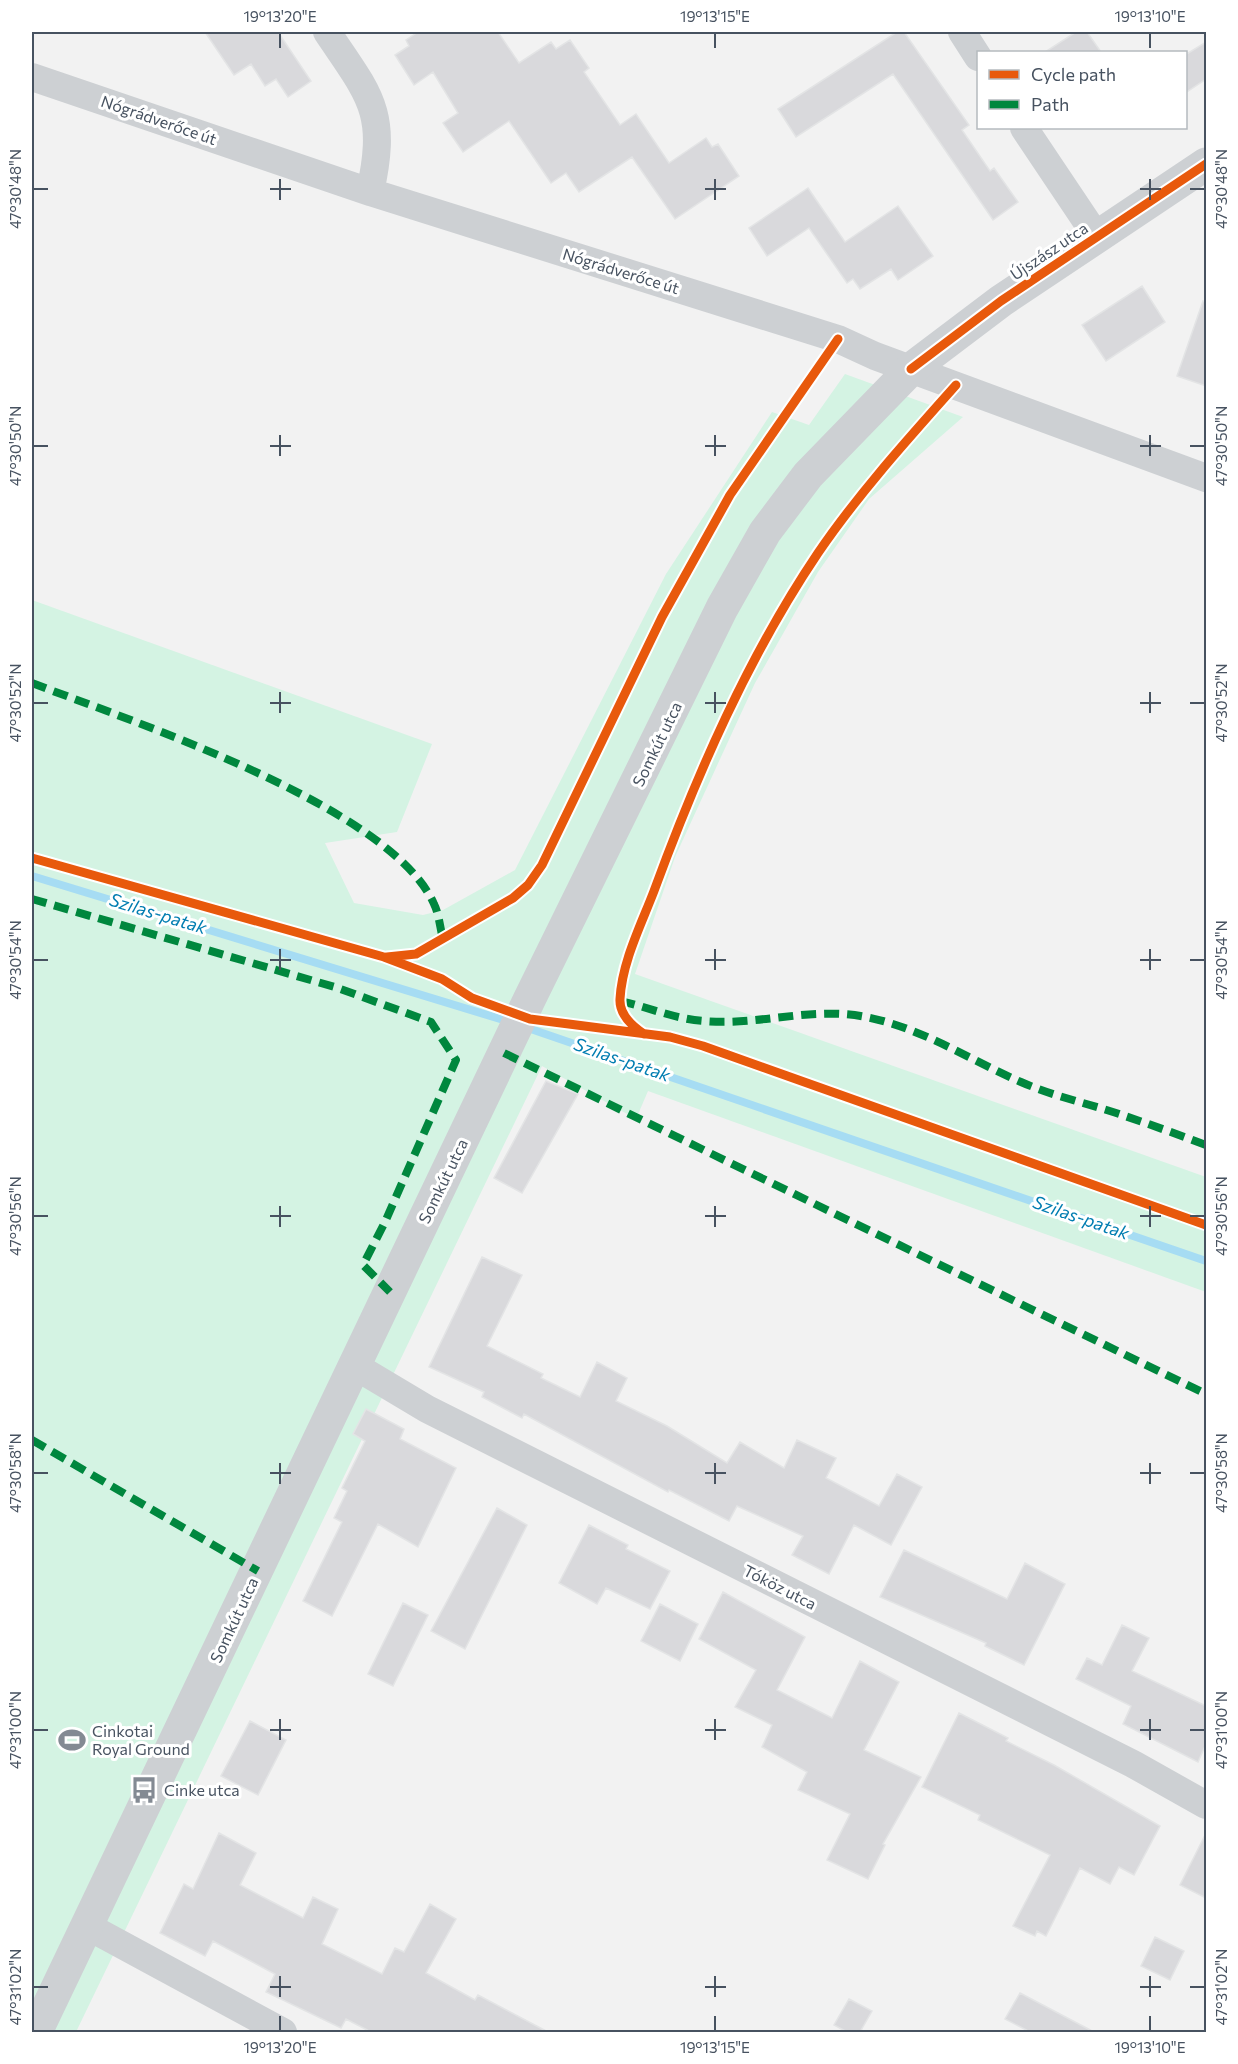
<svg xmlns="http://www.w3.org/2000/svg" width="1238" height="2064" font-family="Commissioner,sans-serif">
	<style>
		.green { fill: #d4f3e3 }
		.lines { fill: none; stroke-linecap: round; stroke-linejoin: round }
		.stream { stroke: #a6dcf3; stroke-width: 8 }
		.building { fill: #d9d9dc; stroke: #e3e4e5; stroke-width: 1.5 }
		.minor { stroke: #cdd0d3; stroke-width: 28 }
		.tertiary { stroke: #cdd0d3; stroke-width: 33 }
		.quiet { stroke: #00873e; stroke-width: 8; stroke-dasharray: 15 8; stroke-linecap: butt }
		.cycleway-casing { stroke: #fff; stroke-width: 13 }
		.cycleway { stroke: #e8590c; stroke-width: 9 }
		.ticks { fill: none; stroke: #475260; stroke-width: 2 }
		.labels { text-anchor: middle; stroke-width: 6; stroke-linejoin: round; paint-order: stroke }
		.street-label { font-size: 16px; fill: #475260; stroke: #fff }
		.poi-label { font-size: 16px; fill: #475260; stroke: #fff; text-anchor: start }
		.water-label { font-size: 18px; font-style: italic; fill: #017db1; stroke: #fff }
		.neatline { fill: none; stroke: #475260; stroke-width: 2 }
		.ticks-label { font-size: 15px; text-anchor: middle; fill: #475260 }
	</style>
	<rect width="100%" height="100%" fill="#f2f2f2"/>
	<path class="green" d="M845,374l118,43 -94,82 -51,73 -63,111 -80,174 -40,117 571,203v115l-558,-201 -12,28 -94,-53 -466,966h-44v-1432l400,144 -35,88 -72,11 29,60 69,12 20,-5 72,-40 151,-296 106,-162 37,13z"/>
	<g class="lines">
		<path class="stream" d="M32,876l478,146
			M522,1026l684,235"/>
	</g>
	<path class="building" d="M205,32h73l33,49 -23,16 -12,-18 -11,7 -14,-22 -17,11z
		M418,32h80l21,31 32,-21 5,7 14,-9 19,28 -5,4 36,53 16,-11 33,49 37,-25 6,9 6,-3 21,32 -64,43 -43,-62 -53,35 -13,-19 -15,10 -42,-62 -46,31 -20,-29 15,-10 -25,-41 -19,13 -19,-30 14,-9 -3,-6z
		M897,32h7l65,93 -7,5 28,41 4,-3 24,34 -25,18 -100,-146 -97,63 -18,-28z
		M1076,32h11l14,20h-56z
		M1206,42v37l-21,14v-38z
		M808,188l37,54 53,-36 35,50 -35,24 -7,-11 -31,20 -7,-10 -6,4 -38,-55 -42,28 -18,-28z
		M1142,286l23,36 -59,39 -24,-36z
		M1203,301l3,1v84l-29,-10z
		M546,1081l32,13 -56,99 -28,-15z
		M482,1257l40,18 -35,71 56,28 -2,4 39,19 17,-35 30,16 -11,23 51,25 60,37 13,-21 44,26 13,-28 39,18 -10,20 53,28 18,-32 25,13 -31,58 -37,-20 -25,49 -37,-19 11,-19 -66,-30 -8,15 -60,-31 -1,2 -144,-78 -2,4 -40,-21 2,-5 -55,-25z
		M366,1409l38,20 -4,10 56,29 -38,79 -40,-23 -46,92 -29,-15 39,-79 -8,-4 13,-27 -5,-3 23,-47 -12,-7z
		M497,1508l30,17 -62,124 -34,-18z
		M589,1525l39,20 -2,4 44,22 -20,38 -44,-21 -9,16 -38,-21z
		M904,1550l103,49 18,-36 40,21 -41,81 -39,-19 1,-3 -106,-46z
		M723,1592l82,45 -28,53 55,28 28,-57 39,21 -35,68 57,27 -38,67 2,1 -17,34 -41,-19 23,-46 -52,-24 9,-18 -45,-25 10,-22 -37,-18 21,-37 -57,-31z
		M403,1603l25,12 -35,71 -25,-12z
		M660,1604l38,20 -18,37 -39,-20z
		M1122,1625l27,13 -17,33 74,35v38l-8,18 -75,-38 8,-18 -55,-27 11,-21 15,7z
		M959,1713l49,25 -2,3 48,24 106,61 -26,49 -15,-8 -9,17 -30,-16 -34,68 -9,-5 -2,5 -22,-10 37,-71 -72,-35 2,-5 -58,-28z
		M250,1721l36,19 -28,55 -37,-19z
		M219,1833l37,20 -16,32 63,33 10,-21 25,12 -16,35 60,30 13,-26 9,4 26,-48 26,15 -30,54 49,27 3,-5 70,37h-177l-25,-13 -5,9 -75,-36 9,-18 -62,-33 -8,15 -45,-23 24,-49 9,5z
		M1206,1833v65l-26,-13z
		M1155,1937l29,14 -14,29 -29,-14z
		M1020,1993l74,39h-64l-25,-13z
		M849,1999l23,12 -12,21h-13l-13,-7z"/>
	<g class="lines">
		<path class="minor" d="M327,32c43,64 61,79 43,160
			M962,32l16,25
			M32,77l338,115 468,147 37,17 331,122
			M1024,128l73,109
			M355,1366l72,43 706,355 73,41
			M89,1927l194,105"/>
		<path class="tertiary" d="M36,2032l494,-1034 192,-390 43,-76 43,-57 103,-106 90,-68 205,-137"/>
		<path class="quiet" d="M32,683c98,38 359,123 402,221 5,10 6,24 9,35
			M32,899l306,89 93,34 25,38 -71,162 -22,43 27,27
			M620,1001c28,6 55,18 84,20 55,5 107,-15 162,-4 56,11 104,43 155,65 34,15 70,22 104,34 27,9 54,19 81,29
			M504,1053l702,341
			M32,1440l226,131"/>
		<defs>
			<path id="cycleway" d="M911,369l90,-68 205,-137
				M32,858l352,99 58,22 30,19 58,21 140,18 33,9 503,179
				M387,957l29,-3 97,-56 15,-13 14,-20 120,-248 68,-122 108,-156
				M644,1034c-12,-8 -25,-19 -24,-35 2,-37 21,-74 34,-108 43,-117 94,-234 164,-338 41,-60 90,-114 138,-168"/>
		</defs>
		<use href="#cycleway" class="cycleway-casing"/>
		<use href="#cycleway" class="cycleway"/>
	</g>
	<path class="ticks" d="M280,33v15M715,33v15M1150,33v15M280,179v21M715,179v21M1150,179v21M33,189h15M270,189h21M705,189h21M1140,189h21M1190,189h15M280,435v21M715,435v21M1150,435v21M33,446h15M270,446h21M705,446h21M1140,446h21M1190,446h15M280,692v21M715,692v21M1150,692v21M33,703h15M270,703h21M705,703h21M1140,703h21M1190,703h15M280,949v21M715,949v21M1150,949v21M33,960h15M270,960h21M705,960h21M1140,960h21M1190,960h15M280,1206v21M715,1206v21M1150,1206v21M33,1216h15M270,1216h21M705,1216h21M1140,1216h21M1190,1216h15M280,1463v21M715,1463v21M1150,1463v21M33,1473h15M270,1473h21M705,1473h21M1140,1473h21M1190,1473h15M280,1719v21M715,1719v21M1150,1719v21M33,1730h15M270,1730h21M705,1730h21M1140,1730h21M1190,1730h15M280,1976v21M715,1976v21M1150,1976v21M33,1987h15M270,1987h21M705,1987h21M1140,1987h21M1190,1987h15M280,2016v15M715,2016v15M1150,2016v15"/>
	<defs>
		<symbol id="stadium-bare" viewBox="-9 -9 18 18"><path d="M0-5a6.5 5 0 1 0 0 10a6.5 5 0 1 0 0-10ZM-3.5-1.8h7v3.6h-7Z" fill="#838a93" stroke="#fff" stroke-width="2.5" paint-order="stroke"/></symbol>
		<symbol id="bus-bare" viewBox="-9 -9 18 18"><path d="M-5-6H5V4H4V6H2V4H-2V6H-4V4H-5ZM-3.5-4V0h7V-4ZM-3.5 1.2v1.5H-2V1.2ZM2 1.2v1.5H3.5V1.2Z" fill="#838a93" stroke="#fff" stroke-width="2.5" paint-order="stroke"/></symbol>
	</defs>
	<g fill-rule="evenodd">
		<use href="#stadium-bare" x="53" y="1721" width="38" height="38"/>
		<use href="#bus-bare" x="125" y="1771" width="38" height="38"/>
	</g>
	<g class="labels">
		<g class="street-label">
			<text transform="translate(159 120) rotate(19)" y="6">Nógrádverőce út</text>
			<text transform="translate(1049 251) rotate(-34)" y="6">Újszász utca</text>
			<text transform="translate(621 271) rotate(17)" y="6">Nógrádverőce út</text>
			<text transform="translate(657 744) rotate(-64)" y="6">Somkút utca</text>
			<text transform="translate(443 1181) rotate(-64)" y="6">Somkút utca</text>
			<text transform="translate(780 1587) rotate(27)" y="6">Tóköz utca</text>
			<text transform="translate(234 1620) rotate(-65)" y="6">Somkút utca</text>
		</g>
		<g class="poi-label">
			<text x="92" y="1737">Cinkotai<tspan x="92" dy="18">Royal Ground</tspan></text>
			<text x="164" y="1796">Cinke utca</text>
		</g>
		<g class="water-label">
			<text transform="translate(158 914) rotate(17)" y="6">Szilas-patak</text>
			<text transform="translate(622 1060) rotate(19)" y="6">Szilas-patak</text>
			<text transform="translate(1081 1218) rotate(19)" y="6">Szilas-patak</text>
		</g>
	</g>
	<rect width="1238" height="2064" fill="none" stroke="#ffffff" stroke-width="66"/>
	<rect x="977" y="51" width="210" height="78" fill="#ffffff" stroke="#b5babf" stroke-width="1.5"/>
	<rect x="989" y="70" width="30" height="9" fill="#e8590c" stroke="#b5babf" stroke-width="1.5"/>
	<text x="1031" y="81" font-size="18" fill="#475260">Cycle path</text>
	<rect x="989" y="100" width="30" height="9" fill="#00873e" stroke="#b5babf" stroke-width="1.5"/>
	<text x="1031" y="111" font-size="18" fill="#475260">Path</text>
	<rect x="33" y="33" width="1172" height="1998" class="neatline"/>
	<g class="ticks-label">
		<text x="280" y="22">19°13'20"E</text>
		<text x="715" y="22">19°13'15"E</text>
		<text x="1150" y="22">19°13'10"E</text>
		<text transform="translate(1222 189) rotate(-90)" y="5">47°30'48"N</text>
		<text transform="translate(16 189) rotate(-90)" y="5">47°30'48"N</text>
		<text transform="translate(1222 446) rotate(-90)" y="5">47°30'50"N</text>
		<text transform="translate(16 446) rotate(-90)" y="5">47°30'50"N</text>
		<text transform="translate(1222 703) rotate(-90)" y="5">47°30'52"N</text>
		<text transform="translate(16 703) rotate(-90)" y="5">47°30'52"N</text>
		<text transform="translate(1222 960) rotate(-90)" y="5">47°30'54"N</text>
		<text transform="translate(16 960) rotate(-90)" y="5">47°30'54"N</text>
		<text transform="translate(1222 1216) rotate(-90)" y="5">47°30'56"N</text>
		<text transform="translate(16 1216) rotate(-90)" y="5">47°30'56"N</text>
		<text transform="translate(1222 1473) rotate(-90)" y="5">47°30'58"N</text>
		<text transform="translate(16 1473) rotate(-90)" y="5">47°30'58"N</text>
		<text transform="translate(16 1730) rotate(-90)" y="5">47°31'00"N</text>
		<text transform="translate(1222 1730) rotate(-90)" y="5">47°31'00"N</text>
		<text transform="translate(1222 1987) rotate(-90)" y="5">47°31'02"N</text>
		<text transform="translate(16 1987) rotate(-90)" y="5">47°31'02"N</text>
		<text x="280" y="2053">19°13'20"E</text>
		<text x="715" y="2053">19°13'15"E</text>
		<text x="1150" y="2053">19°13'10"E</text>
	</g>
</svg>
